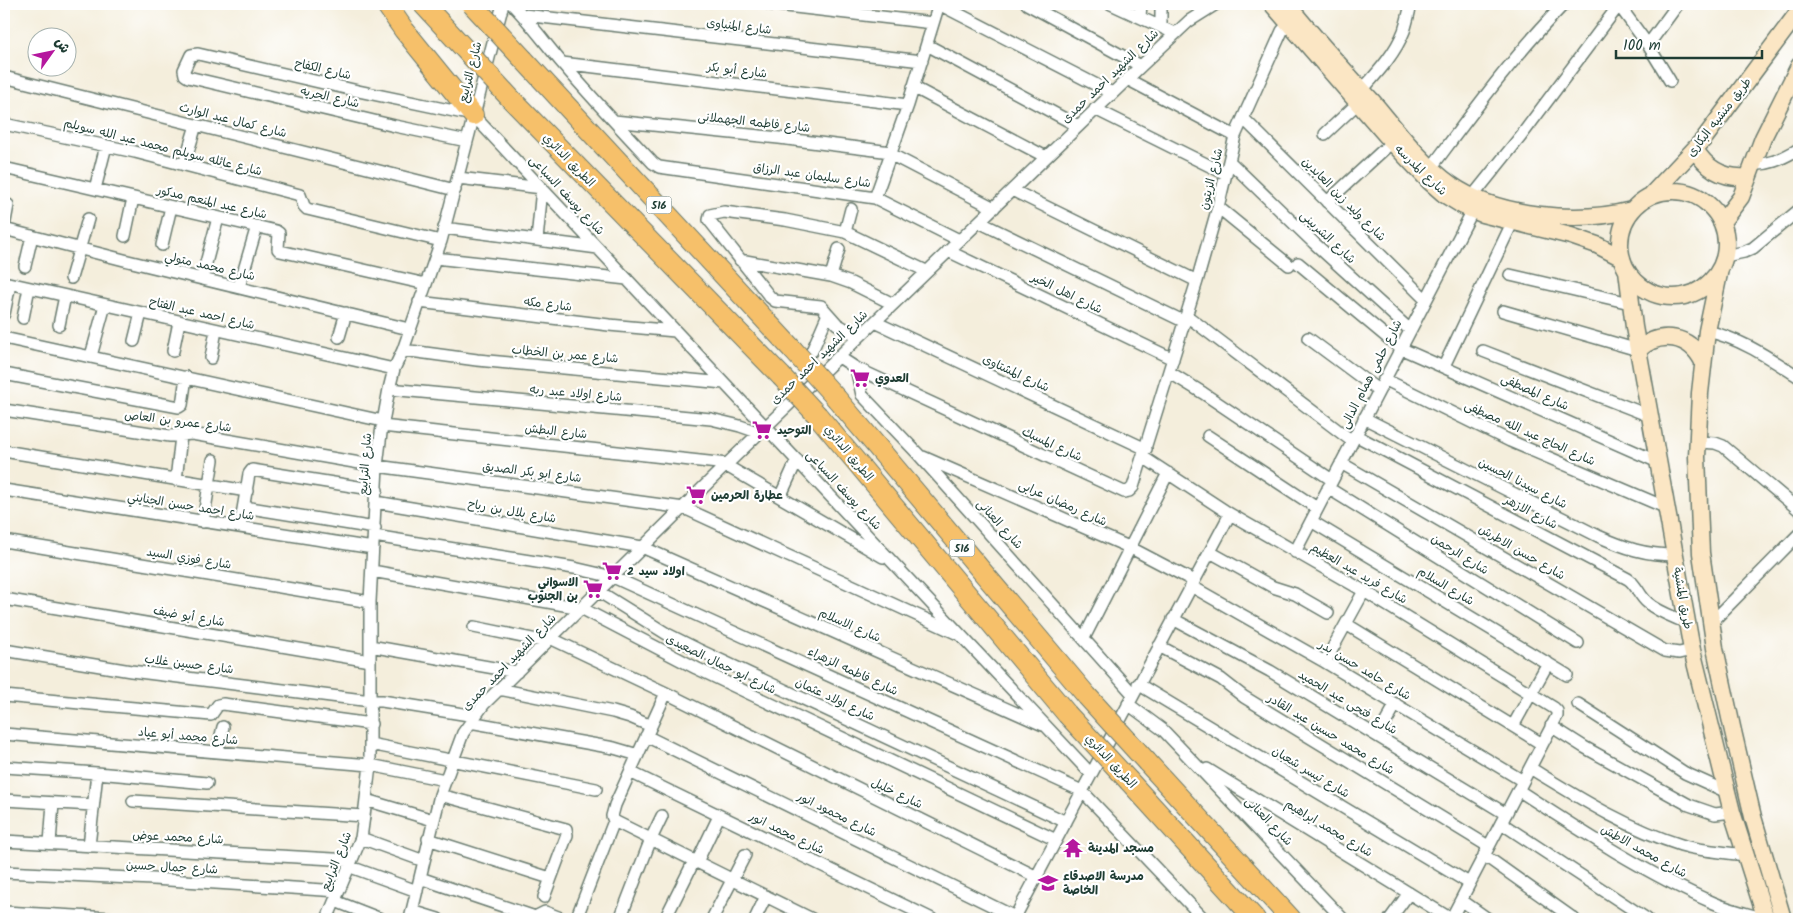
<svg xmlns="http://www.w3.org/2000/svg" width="1803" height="923" font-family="Kalam,'Playpen Sans Arabic',sans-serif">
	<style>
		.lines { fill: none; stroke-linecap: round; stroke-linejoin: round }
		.street-casing { stroke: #6a7b6f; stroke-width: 14 }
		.secondary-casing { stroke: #6a7b6f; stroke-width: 19 }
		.highway-casing { stroke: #6a7b6f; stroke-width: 22 }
		.street { stroke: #fff; stroke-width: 11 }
		.secondary { stroke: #fbe6c4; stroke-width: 16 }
		.highway { stroke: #f6c06b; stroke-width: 20 }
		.highway-bridge-casing { stroke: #6a7b6f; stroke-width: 22; stroke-linecap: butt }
		.highway-bridge { stroke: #f6c06b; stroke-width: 20 }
		.labels { text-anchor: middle; stroke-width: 4.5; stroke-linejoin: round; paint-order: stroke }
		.shield { fill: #fff; stroke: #627771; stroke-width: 1 }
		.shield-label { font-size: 11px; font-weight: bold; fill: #1f3d34 }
		.street-label { font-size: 12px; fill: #1f3d34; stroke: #fff }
		.poi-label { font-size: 12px; font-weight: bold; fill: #1f3d34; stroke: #fff; text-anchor: start }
	</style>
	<rect width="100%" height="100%" fill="#fff"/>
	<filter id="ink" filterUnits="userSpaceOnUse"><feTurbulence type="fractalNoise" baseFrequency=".02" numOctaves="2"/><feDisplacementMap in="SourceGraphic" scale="10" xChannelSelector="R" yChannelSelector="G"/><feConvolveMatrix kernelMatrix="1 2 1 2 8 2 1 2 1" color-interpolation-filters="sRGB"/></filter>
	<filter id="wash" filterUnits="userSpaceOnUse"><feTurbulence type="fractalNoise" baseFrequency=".0096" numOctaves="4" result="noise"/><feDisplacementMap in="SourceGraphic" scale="20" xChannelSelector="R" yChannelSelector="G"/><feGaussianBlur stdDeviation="1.12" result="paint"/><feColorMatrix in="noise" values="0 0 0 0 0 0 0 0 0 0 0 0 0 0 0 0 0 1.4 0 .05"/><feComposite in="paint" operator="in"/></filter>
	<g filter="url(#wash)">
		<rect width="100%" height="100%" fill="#f4eedc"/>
	</g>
	<g filter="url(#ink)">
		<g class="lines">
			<defs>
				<path id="street" d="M512,4c18,18 33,39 50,59 29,34 60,67 91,100l6,4 216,31 84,42
					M769,4l164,19
					M939,4l173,89
					M1027,4l114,62
					M1111,4l63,29
					M1618,4l30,41 22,36
					M524,15l398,46
					M1140,17l1,-13
					M1161,27v-23
					M927,45l151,81
					M1648,45l30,-41
					M562,63l346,42
					M4,77l451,113
					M1127,79l108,57
					M913,87l133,70
					M1362,90c16,-18 33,-36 42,-59 3,-9 5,-18 7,-27
					M1095,109l131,65
					M1243,118l182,181
					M614,121l165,17 112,14
					M4,124l131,28 165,43 4,11 3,3 134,32
					M1325,134l33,-31
					M467,141l-72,-15 -207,-49 -3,-2 -1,-5 7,-15 7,-1 160,37 115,24 618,659
					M890,154l104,54
					M1229,161l85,82 96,87
					M1752,164c18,2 32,-7 47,-15
					M184,165l12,-40
					M4,168l272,63 3,2 -1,16 2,2 146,33
					M1431,168c42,-56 84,-114 133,-164
					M458,178l84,10 -5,52
					M95,189l11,-43
					M1012,190l185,91
					M1472,197l49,-61 98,-131
					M875,198l33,-93 31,-101
					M1327,202l65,-60
					M1218,207l71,58
					M979,222l206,100
					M4,227l4,-22
					M444,228l154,20
					M4,229l124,32 281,68
					M845,232l6,-23
					M125,236l8,-38
					M162,245l9,-38
					M948,251l225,108
					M1725,256l19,-4 9,-4 46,-38
					M435,258l192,21
					M740,260l91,16 20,7 42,21
					M1298,263l102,85 258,114
					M25,266l7,-30
					M1510,275l120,28
					M831,276l8,-27
					M71,278l17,-59
					M202,278l16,-60
					M4,282l390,87
					M239,287l18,-61
					M419,302l190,23 66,6
					M1503,311l135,39
					M4,314l6,-30
					M1187,316l165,125
					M23,318l6,-30
					M875,322l271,127
					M59,325l6,-29
					M1707,331c35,8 62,27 92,46
					M339,337l7,-24
					M859,337l-22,-13 -16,-18 -46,-5 -5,-4 -61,-77 1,-5 14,-3 61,8 60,12 81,39
					M4,338l379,83
					M1308,338l70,52
					M134,341l7,-28
					M403,350l74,10 247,23
					M173,351l6,-29
					M812,351l16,-37
					M1483,351l167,65
					M91,356l14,-51
					M839,357l17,11 268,124 5,-1 4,-4 64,-206 21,-74 17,-71 47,-105 11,-12
					M211,358l5,-28
					M1444,366l69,-145
					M856,368l6,27 57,60 214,239
					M1169,372l34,21 129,87
					M4,374l175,33 3,-2 4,-28
					M1384,379l126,62 157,67
					M389,389l322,30 29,7 20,7
					M4,410l166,26 22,-2 185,32 307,42 274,126
					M1364,418l234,118c27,12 47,19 77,19
					M382,426l345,38
					M1355,435l273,144c9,6 11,17 20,24 10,9 26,14 39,20
					M1208,436l109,72
					M1698,442l17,1 8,3 76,64
					M4,451l243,40
					M923,457l208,91 63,33
					M1143,457l87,57 134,77 190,117 3,3v5l-106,203
					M1341,463l324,188 14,2 13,-3
					M725,465l158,92
					M176,480l5,-44
					M1328,488l250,155
					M4,490l369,58
					M780,497l17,-37
					M376,502l266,45 401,178
					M244,507l131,21
					M1311,521l256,154
					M203,522l10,-62
					M240,527l9,-53 3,-4 125,20
					M374,536l200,32 39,9 469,214 122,128
					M4,541l366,61
					M1210,552l63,35 22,7 33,19
					M1295,552l178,-342
					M372,571l209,37 115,60 360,172
					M1191,586l134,76 198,119
					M598,591l69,43 30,15 369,173
					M4,599l366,62
					M1173,619l97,52 236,143
					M1712,622l87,-88
					M1346,624l196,120
					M474,627l73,15
					M550,638l116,55 371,184
					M1084,638l84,-165
					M370,646l147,26
					M1159,646l62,33 23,18 244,149
					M4,650l127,21 240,30h11l93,15
					M1325,662l39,-71
					M1138,684l331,199
					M499,689l114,23 17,5 21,9
					M4,696l207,19 7,-10 5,-1 148,20
					M1128,704l35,26 180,189
					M1578,704l107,69 42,19
					M470,722l144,26 24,7
					M1513,726l35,-63
					M1551,726l33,21 105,58 26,9 17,-2
					M4,734l366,31 75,15
					M646,736l369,181
					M1378,736l18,-32
					M370,744l226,45
					M217,752l6,-25
					M4,767l93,6 110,10
					M1530,768c48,29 96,60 151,77 20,6 43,7 64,10
					M1207,769l244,150
					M630,772l302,147
					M1518,790c63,41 127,83 196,113 16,7 34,11 51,16
					M440,795l126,34 1,6 -23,62
					M4,800l89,5
					M366,800l67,20
					M133,801l231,15
					M614,821l198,98
					M1501,823l146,96
					M361,838l63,23
					M428,839l122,39
					M4,841l347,19
					M50,843l3,-40
					M89,846l8,-73
					M1484,855l90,64
					M697,862l22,-46
					M348,866l69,25
					M4,872l149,7 186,12
					M420,878l115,39 10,-5 18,7
					M1461,900l27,19
					M335,901l46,18
					M412,911l26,8
					M4,912l125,7
					M327,919l34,-81 3,-22 6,-51v-163l7,-136 4,-33 8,-44 5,-20 9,-19 38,-109 62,-237
					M410,919l30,-124 23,-62 21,-29 243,-240 414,-398 48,-45 27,-17
					M576,919l38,-98 -2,-5 3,-11 51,-112
					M620,919l31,-80 11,-23
					M665,919l29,-58
					M712,919l33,-64
					M755,919l11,-23
					M1014,919l216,-405
					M1390,919l19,-26"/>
				<path id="secondary" d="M1272,4l120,138 37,39 16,14 18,11 19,8 89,22 26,9 25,13
					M1287,4c27,34 56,65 85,97 23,27 49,62 78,83 46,33 128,40 182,26
					M1695,149c12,21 30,30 53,28
					M1620 244a53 53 0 1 1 106 0a53 53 0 1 1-106 0Z
					M1652,194l51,-54 96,-129
					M1722,222l19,-25 22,-59 36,-72
					M1720,269l-13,62 -7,62 -3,64 4,96 14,95 17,79 21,90 30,102
					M1627,270l7,57 58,323 40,162 34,107
					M1638,350c22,-20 52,-15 65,12"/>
				<path id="highway" d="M386,4l18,26 69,85
					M524,60l269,290
					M511,99l270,277
					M837,399l250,297
					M818,416l249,298
					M1147,762l144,157
					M1129,781l126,138"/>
			</defs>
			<use href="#street" class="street-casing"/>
			<use href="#secondary" class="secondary-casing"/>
			<use href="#highway" class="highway-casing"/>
			<use href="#street" class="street"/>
			<use href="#secondary" class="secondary"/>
			<use href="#highway" class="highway"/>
			<defs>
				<path id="highway-bridge" d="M423,4l88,95
					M472,4l52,56
					M793,350l44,49
					M781,376l37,40
					M1087,696l60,66
					M1067,714l62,67"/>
			</defs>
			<use href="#highway-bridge" class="highway-bridge-casing"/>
			<use href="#highway-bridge" class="highway-bridge"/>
		</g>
	</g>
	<defs>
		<symbol id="supermarket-bare" viewBox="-9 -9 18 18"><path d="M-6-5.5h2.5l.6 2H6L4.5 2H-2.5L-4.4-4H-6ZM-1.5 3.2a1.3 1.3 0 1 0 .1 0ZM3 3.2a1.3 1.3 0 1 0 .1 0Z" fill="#b5179e" stroke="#fff" stroke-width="2.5" paint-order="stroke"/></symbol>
		<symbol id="temple-bare" viewBox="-9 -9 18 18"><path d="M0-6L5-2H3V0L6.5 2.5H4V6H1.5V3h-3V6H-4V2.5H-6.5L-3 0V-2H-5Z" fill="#b5179e" stroke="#fff" stroke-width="2.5" paint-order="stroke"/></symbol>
		<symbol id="school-bare" viewBox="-9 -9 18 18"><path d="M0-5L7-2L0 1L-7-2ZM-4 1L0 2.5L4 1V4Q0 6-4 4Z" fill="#b5179e" stroke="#fff" stroke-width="2.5" paint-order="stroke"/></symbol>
	</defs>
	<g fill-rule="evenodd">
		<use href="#supermarket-bare" x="846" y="364" width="28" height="28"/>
		<use href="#supermarket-bare" x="748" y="416" width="28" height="28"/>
		<use href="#supermarket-bare" x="682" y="481" width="28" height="28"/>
		<use href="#supermarket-bare" x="598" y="557" width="28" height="28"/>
		<use href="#supermarket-bare" x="579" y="575" width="28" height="28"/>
		<use href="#temple-bare" x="1059" y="834" width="28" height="28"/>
		<use href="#school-bare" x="1034" y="869" width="28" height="28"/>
	</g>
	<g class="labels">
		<g class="shield">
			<rect x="646.5" y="196.5" width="25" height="17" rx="4"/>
			<rect x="949.5" y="539.5" width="25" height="17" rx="4"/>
		</g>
		<g class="shield-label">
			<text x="659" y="209">516</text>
			<text x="962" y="552">516</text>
		</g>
		<g class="street-label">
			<text transform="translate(739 26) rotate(7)" y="4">شارع المنياوى</text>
			<text transform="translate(323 69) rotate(13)" y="4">شارع الكفاح</text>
			<text transform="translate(737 70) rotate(7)" y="4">شارع أبو بكر</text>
			<text transform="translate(470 72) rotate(-76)" y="4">شارع الترابيع</text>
			<text transform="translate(1110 76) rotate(-44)" y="4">شارع الشهيد احمد حمدى</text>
			<text transform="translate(330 97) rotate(13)" y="4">شارع الحريه</text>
			<text transform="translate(1719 117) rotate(-52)" y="4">طريق منشيه البكارى</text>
			<text transform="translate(233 120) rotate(14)" y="4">شارع كمال عبد الوارث</text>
			<text transform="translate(754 122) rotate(6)" y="4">شارع فاطمه الجهملانى</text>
			<text transform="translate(163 147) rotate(14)" y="4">شارع عائله سويلم محمد عبد الله سويلم</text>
			<text transform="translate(569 160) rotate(46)" y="4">الطريق الدائري</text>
			<text transform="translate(1421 170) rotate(44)" y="4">شارع المدرسه</text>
			<text transform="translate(812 175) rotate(8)" y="4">شارع سليمان عبد الرزاق</text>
			<text transform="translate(1211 179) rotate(-76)" y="4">شارع الزيتون</text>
			<text transform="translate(567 195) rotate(47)" y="4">شارع يوسف السباعى</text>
			<text transform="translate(1344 199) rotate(45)" y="4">شارع وليد زين العابدين</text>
			<text transform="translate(212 202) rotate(13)" y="4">شارع عبد المنعم مدكور</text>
			<text transform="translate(1328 237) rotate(43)" y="4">شارع الشربينى</text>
			<text transform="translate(210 266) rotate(13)" y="4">شارع محمد متولي</text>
			<text transform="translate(1067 293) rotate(26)" y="4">شارع اهل الخير</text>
			<text transform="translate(548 304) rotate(7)" y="4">شارع مكه</text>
			<text transform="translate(202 313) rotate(13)" y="4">شارع احمد عبد الفتاح</text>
			<text transform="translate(565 354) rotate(5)" y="4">شارع عمر بن الخطاب</text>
			<text transform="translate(819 357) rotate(-44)" y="4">شارع الشهيد احمد حمدى</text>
			<text transform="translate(1016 373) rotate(25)" y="4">شارع المشتاوى</text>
			<text transform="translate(1371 374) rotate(-63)" y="4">شارع حلمى همام الدالى</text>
			<text transform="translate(1535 392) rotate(24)" y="4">شارع المصطفى</text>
			<text transform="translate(576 393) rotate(5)" y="4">شارع اولاد عبد ربه</text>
			<text transform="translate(178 421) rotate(7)" y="4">شارع عمرو بن العاص</text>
			<text transform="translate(556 431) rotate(6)" y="4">شارع البطش</text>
			<text transform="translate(1530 433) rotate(24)" y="4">شارع الحاج عبد الله مصطفى</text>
			<text transform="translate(1052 444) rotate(25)" y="4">شارع المسبك</text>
			<text transform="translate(849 453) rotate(50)" y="4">الطريق الدائري</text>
			<text transform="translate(365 464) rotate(-86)" y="4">شارع الترابيع</text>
			<text transform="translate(532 472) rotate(7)" y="4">شارع ابو بكر الصديق</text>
			<text transform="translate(1523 483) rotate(27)" y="4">شارع سيدنا الحسين</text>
			<text transform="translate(844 490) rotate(47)" y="4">شارع يوسف السباعى</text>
			<text transform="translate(1063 503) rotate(24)" y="4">شارع رمضان عرابى</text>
			<text transform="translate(191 506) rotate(9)" y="4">شارع احمد حسن الجنايني</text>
			<text transform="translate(512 511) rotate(10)" y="4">شارع بلال بن رباح</text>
			<text transform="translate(1531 512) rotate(28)" y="4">شارع الازهر</text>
			<text transform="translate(1000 524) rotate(48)" y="4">شارع العنانى</text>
			<text transform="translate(1522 552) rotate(30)" y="4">شارع حسن الاطرش</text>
			<text transform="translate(1460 554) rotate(32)" y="4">شارع الرحمن</text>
			<text transform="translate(189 558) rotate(9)" y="4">شارع فوزي السيد</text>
			<text transform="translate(1359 573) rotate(30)" y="4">شارع فريد عبد العظيم</text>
			<text transform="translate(1446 586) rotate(31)" y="4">شارع السلام</text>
			<text transform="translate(1683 598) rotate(80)" y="4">طريق المنشية</text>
			<text transform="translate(189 616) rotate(10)" y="4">شارع أبو ضيف</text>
			<text transform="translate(850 625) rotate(24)" y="4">شارع الاسلام</text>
			<text transform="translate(509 662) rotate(-46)" y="4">شارع الشهيد احمد حمدى</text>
			<text transform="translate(189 664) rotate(7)" y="4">شارع حسين غلاب</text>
			<text transform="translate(721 664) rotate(26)" y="4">شارع ابو جمال الصعيدى</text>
			<text transform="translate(1365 670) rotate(31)" y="4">شارع حامد حسن بدر</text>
			<text transform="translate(853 671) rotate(25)" y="4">شارع فاطمه الزهراء</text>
			<text transform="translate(835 699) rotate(25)" y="4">شارع اولاد عثمان</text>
			<text transform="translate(1348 702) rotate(31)" y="4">شارع فتحى عبد الحميد</text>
			<text transform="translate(1331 734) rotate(31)" y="4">شارع محمد حسين عبد القادر</text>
			<text transform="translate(188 736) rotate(5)" y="4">شارع محمد أبو عياد</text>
			<text transform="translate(1111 761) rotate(47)" y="4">الطريق الدائري</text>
			<text transform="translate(1311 772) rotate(31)" y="4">شارع تيسر شعبان</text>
			<text transform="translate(897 793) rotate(26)" y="4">شارع خليل</text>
			<text transform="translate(837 814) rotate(26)" y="4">شارع محمود انور</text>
			<text transform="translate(1269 821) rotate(46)" y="4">شارع العنانى</text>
			<text transform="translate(1329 828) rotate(31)" y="4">شارع محمد ابراهيم</text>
			<text transform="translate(787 833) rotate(26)" y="4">شارع محمد انور</text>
			<text transform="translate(178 837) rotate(3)" y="4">شارع محمد عوض</text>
			<text transform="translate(1644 851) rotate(29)" y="4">شارع محمد الاطش</text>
			<text transform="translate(336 861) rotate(-68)" y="4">شارع الترابيع</text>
			<text transform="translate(172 867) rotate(3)" y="4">شارع جمال حسين</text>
		</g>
		<g class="poi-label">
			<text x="875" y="382">العدوي</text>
			<text x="777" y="434">التوحيد</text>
			<text x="711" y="499">عطارة الحرمين</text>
			<text x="627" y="575">اولاد سيد 2</text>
			<text x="578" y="586" text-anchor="end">الاسواني<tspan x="578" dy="14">بن الجنوب</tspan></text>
			<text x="1088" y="852">مسجد المدينة</text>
			<text x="1063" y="880">مدرسة الاصدقاء<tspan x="1063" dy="14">الخاصة</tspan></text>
		</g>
	</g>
	<rect width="1803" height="923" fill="none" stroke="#fff" stroke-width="20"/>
	<g transform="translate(52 52) rotate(57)"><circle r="24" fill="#ffffff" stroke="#a5b1ae"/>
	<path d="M0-4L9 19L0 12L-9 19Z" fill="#b5179e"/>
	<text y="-8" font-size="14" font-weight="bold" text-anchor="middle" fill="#1f3d34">ش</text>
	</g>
	<path d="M1616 50v8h146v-8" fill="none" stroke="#1f3d34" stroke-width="2.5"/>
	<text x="1623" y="50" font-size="15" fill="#1f3d34" stroke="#ffffff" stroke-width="4" paint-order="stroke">100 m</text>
</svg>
